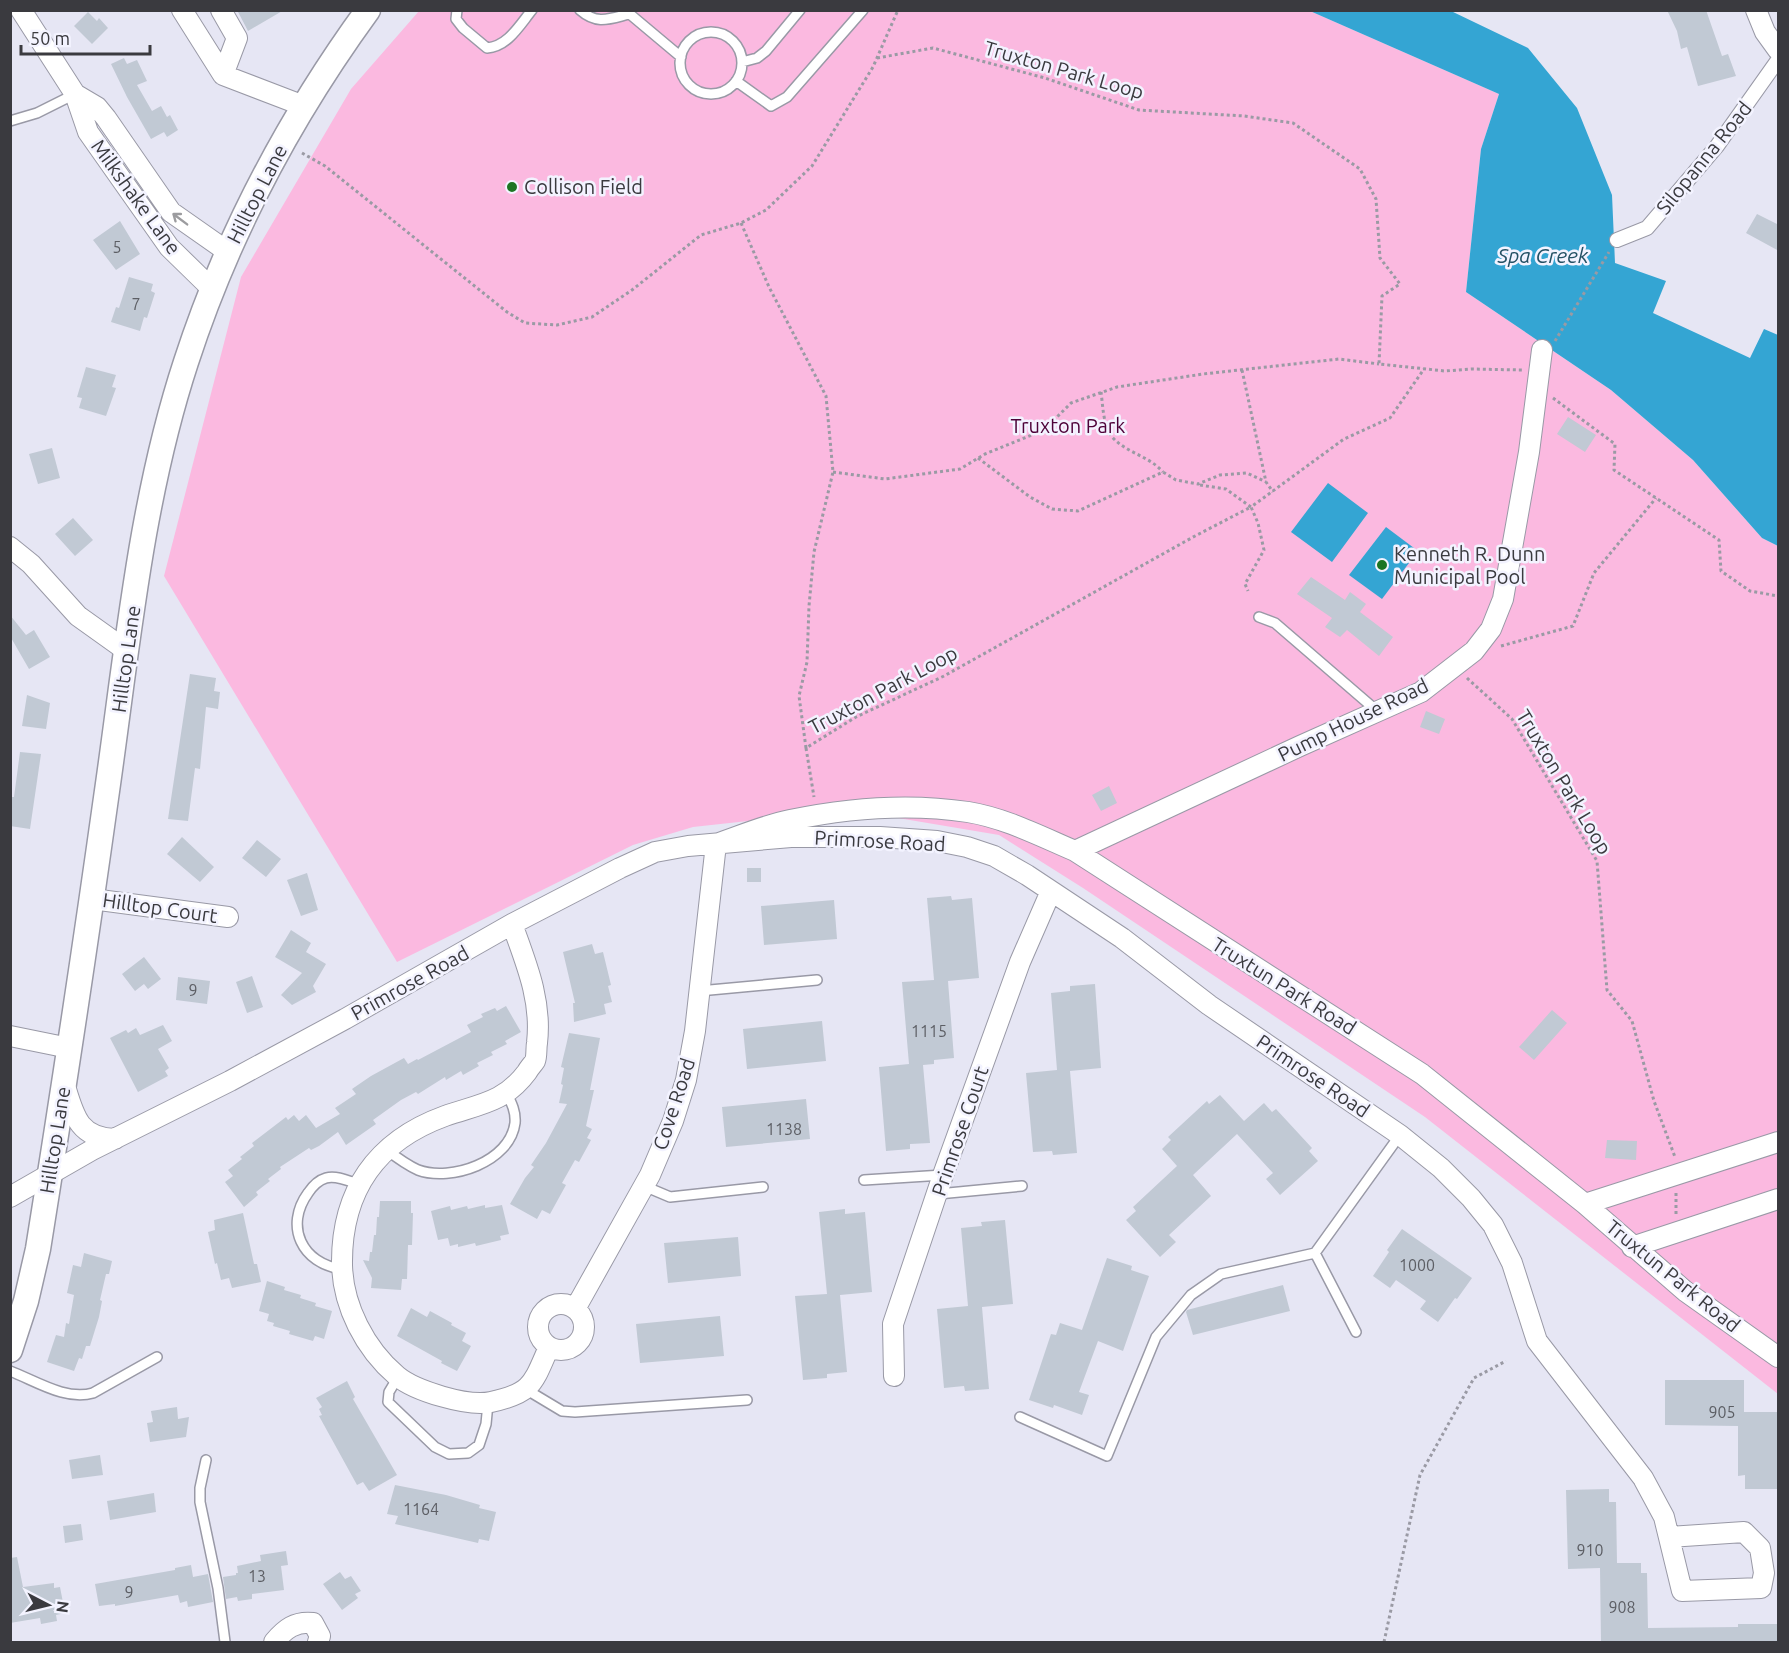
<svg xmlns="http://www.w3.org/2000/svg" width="1789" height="1653" font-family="Ubuntu,sans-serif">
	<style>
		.green { fill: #fbb9e0 }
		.water { fill: #34a5d3 }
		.building { fill: #c1c9d4 }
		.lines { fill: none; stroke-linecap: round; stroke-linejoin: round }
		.service-casing { stroke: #9999a6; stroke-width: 12 }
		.pedestrian-casing { stroke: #9999a6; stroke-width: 16 }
		.minor-casing { stroke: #9999a6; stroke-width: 22 }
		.tertiary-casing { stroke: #9999a6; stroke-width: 27 }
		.path { stroke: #9a9aa4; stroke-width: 3; stroke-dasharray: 3 3; stroke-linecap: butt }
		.service { stroke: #fff; stroke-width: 9 }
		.pedestrian { stroke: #fff; stroke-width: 14 }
		.minor { stroke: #fff; stroke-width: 20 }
		.tertiary { stroke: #fff; stroke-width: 24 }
		.oneway { stroke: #9c9c9f }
		.poi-dot { fill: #1c7523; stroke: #f3f3ff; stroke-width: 2 }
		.labels { text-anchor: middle; stroke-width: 5; stroke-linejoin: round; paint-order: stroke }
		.number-label { font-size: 16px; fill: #5c5e64 }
		.street-label { font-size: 20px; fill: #3a3a3f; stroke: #f3f3ff }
		.poi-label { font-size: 20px; fill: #3a3a3f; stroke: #f3f3ff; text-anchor: start }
		.park-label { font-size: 20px; fill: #4e0239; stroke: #f3f3ff }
		.water-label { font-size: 21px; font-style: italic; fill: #245165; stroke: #f3f3ff }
	</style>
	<rect width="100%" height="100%" fill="#e6e6f4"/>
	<path class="green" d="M419,11h891l189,83 -18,55 -15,143 145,98 82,70 69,78 16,8v848l-353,-277 -342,-229 -84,-53 -113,-19 -120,3 -73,8 -60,18 -236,117 -233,-386 77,-299 110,-188z"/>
	<path class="water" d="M1310,11h141l77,37 49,60 35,87 3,68 51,18 -13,32 97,45 14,-29 14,6v211l-16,-8 -69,-78 -82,-70 -145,-98 15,-143 18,-55z
		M1328,483l40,30 -36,49 -41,-30z
		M1386,527l32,24 -36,48 -33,-24z"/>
	<path class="building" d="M237,10h47l-36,21z
		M1667,10h39l16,46 6,-2 8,22 -38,10 -11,-39 -6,2 -4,-18z
		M88,12l9,9 2,-3 9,10 -16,16 -18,-18z
		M124,58l3,6 10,-4 10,21 -10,4 15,26 9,-5 6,11 3,-2 8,15 -11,7 -3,-5 -13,7 -24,-42 -16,-33z
		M1757,214l22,11v26l-33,-18z
		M120,221l20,33 -24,16 -23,-30z
		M129,277l24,7 -2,7 4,2 -8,25 -3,-1 -4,14 -29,-9 5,-15 3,1z
		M86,367l30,8 -4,12 4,1 -10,28 -27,-8 3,-10 -5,-1z
		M1568,417l28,18 -11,17 -28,-18z
		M52,448l8,30 -22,6 -9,-30z
		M73,518l20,22 -18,16 -20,-22z
		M1311,577l34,23 5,-8 16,12 -6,8 33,25 -14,19 -32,-26 -7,7 -15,-10 7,-9 -35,-24z
		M10,615l16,20 8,-5 16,27 -21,12 -19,-33z
		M190,674l26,4 -2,13 6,1 -2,17 -12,-2 -6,62 -5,-1 -7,53 -20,-2z
		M27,695l23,8 -4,26 -24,-3z
		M1426,711l19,8 -6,15 -19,-7z
		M20,752l21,2 -11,75 -20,-3v-29h4z
		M1109,786l8,17 -16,8 -9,-16z
		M182,837l32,30 -14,15 -33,-28z
		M257,840l24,19 -15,18 -24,-19z
		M747,868h14v14h-14z
		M307,873l11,37 -17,6 -14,-36z
		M951,896l1,4 20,-2 7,80 -31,3 6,77 -20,2v4l-11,1 7,78 -20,1v5l-24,2 -7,-84 30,-3 -7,-82 32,-2 -7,-82z
		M834,900l3,39 -73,6 -3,-39z
		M291,930l20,13 -5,9 20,12 -13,22 3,6 -24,13 -11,-10 21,-22 -27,-16z
		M592,944l3,10 8,-2 8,33 -3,1 4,16 -8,2 2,10 -32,8 -1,-19h2l-12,-51z
		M144,957l17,22 -13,10 -4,-5 -9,7 -13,-17z
		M252,976l11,31 -16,6 -11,-31z
		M178,977l32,4 -3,23 -31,-4z
		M1095,984l6,84 -31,3 7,82 -24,2 -1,-4 -19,1 -7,-79 31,-3 -6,-77 19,-2v-5z
		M506,1006l15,26 -16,9 2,3 -16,8 2,3 -16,8 2,3 -16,9 -2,-4 -15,9 -1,-3 -27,17 -2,-2 -15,8 -28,20 3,4 -30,21 -8,-13 -19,14 -8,4 -2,-2 -29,19 1,2 -13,10 2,2 -14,11 2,3 -14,12 -19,-25 8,-6 -5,-6 14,-11 -2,-2 14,-11 -2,-3 34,-26 2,3 6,-5 5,6 7,-6 10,13 24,-14 -5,-6 21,-14 -4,-5 19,-13 33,-18 4,6 9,-5 1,1 53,-28 -4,-7 16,-8 -2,-3 14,-6 2,3z
		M1552,1010l15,13 -33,37 -15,-13z
		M822,1021l4,40 -79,8 -4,-40z
		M163,1025l9,16 -14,8 11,19 -4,3 3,5 -30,16 -28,-54 16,-8 2,3 8,-5 4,7z
		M569,1033l31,5 -10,52h4l-8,36 6,3 -5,9 4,2 -12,22 -4,-2 -13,23 4,2 -16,29 -8,-4 -5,9 -27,-15 15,-26 9,-11 -3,-2 15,-22 21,-39 -8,-1 4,-18 -2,-1 3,-16 -3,-1z
		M1220,1095l24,26 20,-18 8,9 4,-3 36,39 -3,3 9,10 -38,34 -14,-16 7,-6 -36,-39 -44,41 18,21 -42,39 7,7 -16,15 -34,-37 10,-9 -3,-4 44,-41 -15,-17 9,-9 -3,-3 39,-36 2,3z
		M806,1099l4,40 -84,8 -4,-40z
		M1607,1140l30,1 -1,19 -31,-2z
		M380,1201h31v12h2l-1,32h-4l-1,34h-5l-1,11 -30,-2 1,-10 -9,-18 6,1 1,-9h2l2,-17h2l1,-18h2z
		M485,1205v3l17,-3 7,29 -9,2 1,4 -25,6 -1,-3 -17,4v-3l-8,2 -2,-8 -10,2 -7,-29 19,-5 1,4 16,-4 1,3z
		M845,1209v5l20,-2 7,80 -32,3 7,77 -20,2v4l-24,2 -8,-84 32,-2 -8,-82z
		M243,1213l11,51h3l4,18 -29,6 -3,-10 -8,2 -4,-17 -2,1 -7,-32 7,-2 -1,-10z
		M1005,1220l8,84 -31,3 7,82 -24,2 -1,-5 -20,2 -7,-79 31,-3 -7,-78 21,-2 -1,-4z
		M1402,1229l70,49 -15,21 -2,-1 -17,24 -18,-13 6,-8 -30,-21 -6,8 -17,-12 16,-24 -2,-2z
		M738,1237l3,39 -73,7 -4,-40z
		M84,1253l28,8 -3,13h-3l-6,26 2,1 -3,16 -9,29h-4l-4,13 -3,-1 -5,13 -27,-9 9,-27 8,2 2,-14 3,1 5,-29 -7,-2 6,-28 8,2z
		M1107,1258l25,8 -1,4 18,6 -26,75 -25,-10 -19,51 10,3 -7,20 -28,-10 -1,3 -24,-8 22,-66 5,1 4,-12 22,7z
		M267,1281l18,6 -1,3 17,5 -1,3 16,5 -1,3 17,5 -8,28 -9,-3 -2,5 -24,-7 1,-3 -17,-5 1,-3 -7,-2 2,-7 -10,-3z
		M1283,1285l7,26 -97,24 -7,-23 1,-2z
		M411,1308l16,9 3,-6 22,12 -1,2 15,8 -4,8 9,5 -14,25 -16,-8 1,-2 -45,-25z
		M720,1316l4,40 -84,7 -4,-39z
		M1665,1380h79v32h35v77h-34v-14l-7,1v-50l-73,-1z
		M347,1381l8,16 -2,2 44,76 -28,16 -6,-9 -6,3 -38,-69 3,-1 -3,-6 3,-2 -6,-9z
		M177,1407l1,12 11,-2 -3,20 -36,5 -3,-19 6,-1 -2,-11z
		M100,1455l3,20 -31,4 -3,-19z
		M395,1485l51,10 34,10 -1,3 17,4 -7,29 -10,-2 -1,4 -83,-19 3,-8 -11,-2z
		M1609,1489v13h7l1,61h24v10h6l1,55 90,-1v-3h41v18h-178l-1,-74 -32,1 -2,-79z
		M154,1493l2,19 -46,8 -3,-19z
		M81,1524l2,16 -18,3 -2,-17z
		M286,1551l2,14 -7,1 3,24 -32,4v5l-14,2 -1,-4 -11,2 -3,-22 13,-2v-2h2l-1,-7 24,-5 -1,-6z
		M17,1557l6,30 31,-4v5l6,-1 5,26 -9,2 1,6 -16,3 -1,-6 -30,5v-65z
		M191,1565l2,12 15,-3 5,28 -25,5 -1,-6 -7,2 -2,-8 -63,11v-2l-16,2 -4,-22 80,-14v-2z
		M340,1572l5,7 6,-3 10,15 -6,3 3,4 -16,12 -19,-26z"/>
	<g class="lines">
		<defs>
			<path id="service" d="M457,10l-1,9 7,9 24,20c21,-2 32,-22 45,-38
				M580,10c17,15 29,9 49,4
				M625,10l56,47
				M680 63a31 31 0 1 1 62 0a31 31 0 1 1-62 0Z
				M742,62l15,-4 9,-7 34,-41
				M736,81l35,25 16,-9 76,-87
				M10,121l27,-8 38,-19
				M1259,617l16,6 102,88
				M699,991l118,-11
				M387,1150c9,7 20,15 31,20 33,12 92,-8 97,-47 1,-12 -4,-21 -9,-31
				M864,1180l79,-5
				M644,1186l26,11 93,-10
				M938,1194l84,-8
				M1315,1253l41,79
				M342,1269c-40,-5 -58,-43 -34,-76 4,-6 11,-13 18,-15 10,-3 23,3 32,6
				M10,1371c26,10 56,30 83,22l64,-36
				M398,1377l-9,15 -1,10 47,45 14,7 19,-1 11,-8 7,-21 2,-21
				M527,1390l35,21 13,1 172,-12
				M1020,1417l87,39 49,-119 35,-42 30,-21 94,-21 85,-118
				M206,1460l-6,28v14l18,86 7,54"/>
			<path id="pedestrian" d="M1617,240l30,-12 70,-82 61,-86"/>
			<path id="minor" d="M21,10l54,84 13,38 81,115 44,43
				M182,10l41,65 81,31
				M221,10l16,28 -14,37
				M1756,10l9,22 13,18
				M75,94l22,13 9,11 65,94 57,40
				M10,547l21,17 47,52 49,35
				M1075,851l225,-105 121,-54 53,-41 17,-22 12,-30 26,-147 13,-102
				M92,899l136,18
				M512,924c14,39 30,76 25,119 -1,5 0,13 -2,18 -2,3 -6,7 -8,11 -23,31 -48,32 -82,44 -69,25 -104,76 -103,149 1,41 23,84 55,111 18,15 71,31 94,26 42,-9 42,-19 58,-55
				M10,1036l59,12
				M65,1086c9,30 14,52 50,53
				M10,1197l82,-47 138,-69 115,-62 167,-95 108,-56 35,-16 33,-6 103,-9h89l57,4 30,6 27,9 33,19 95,63 87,67 191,130 41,33 30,30 22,27 19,38 25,78 106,137 21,39 18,74 79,-3 3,-15 -4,-25 -16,-16 -75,5
				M1585,1204l193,-62
				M1632,1247l146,-48
				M538 1327a23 23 0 1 1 46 0a23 23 0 1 1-46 0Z
				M575,1309l75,-134 23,-54 13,-41 9,-49 21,-187c24,-8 49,-19 74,-24 58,-12 119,-17 178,-8 37,6 72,24 107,39l347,223 163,130 100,87 93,66
				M894,1376l-1,-52 50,-149 77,-213 31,-71
				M274,1642c11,-13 21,-21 39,-19l7,13 -2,6"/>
			<path id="tertiary" d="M10,1350l16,-49 12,-52c24,-150 47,-301 68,-451 21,-145 34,-296 80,-436 41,-126 104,-245 182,-352"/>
		</defs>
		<use href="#service" class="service-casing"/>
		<use href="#pedestrian" class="pedestrian-casing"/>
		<use href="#minor" class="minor-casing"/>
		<use href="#tertiary" class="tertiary-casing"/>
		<path class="path" d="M877,58l56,-10 112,30 94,32 105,6 49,7 67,46 16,30 4,59 20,26 -18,12 -3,68 66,7 26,-2 52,1
			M302,153l23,13 182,146 18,11 32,2 35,-8 40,-27 69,-55 40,-12 25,-13 46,-44 61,-99 25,-57
			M741,223l28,64 57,109 7,76 -19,80 -5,54 -2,56 -8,34 7,52 50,-31 88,-41 251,-140 56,-29 7,16 6,27 -19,34 3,7
			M1555,341l54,-89
			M1242,370l24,112 7,10
			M1101,392c2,14 2,35 12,46 14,15 36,18 50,34
			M1553,398l62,46 -1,26 105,70 2,31 29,20 28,5
			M978,458l52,39 22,12 26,2 85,-39 13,8 22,4 22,-9 27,-2 19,9
			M833,472l52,7 75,-10 25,-15 59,-24 27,-27 46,-16 86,-13 136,-15 40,5
			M1200,485l26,4 25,18 93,-68 46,-21 34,-49
			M1501,646l72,-20 21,-53 62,-75
			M1467,678l45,41 85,142 10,129 25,31 22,80 21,56
			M806,748l8,49
			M1676,1214v-21
			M1384,1642l36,-167 54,-97 32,-17"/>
		<use href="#service" class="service"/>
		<use href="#pedestrian" class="pedestrian"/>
		<use href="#minor" class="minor"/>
		<use href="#tertiary" class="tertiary"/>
	</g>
	<defs><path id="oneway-shaft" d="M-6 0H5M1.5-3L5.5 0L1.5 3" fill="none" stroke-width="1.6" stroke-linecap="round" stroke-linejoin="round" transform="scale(1.5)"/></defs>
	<use class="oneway" href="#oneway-shaft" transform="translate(180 219) rotate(-143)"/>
	<g class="poi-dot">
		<circle cx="512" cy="187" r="6"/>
		<circle cx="1382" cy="565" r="6"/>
	</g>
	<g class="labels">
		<g class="number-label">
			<text x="117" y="253">5</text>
			<text x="136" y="310">7</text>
			<text x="193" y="996">9</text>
			<text x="929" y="1037">1115</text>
			<text x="784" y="1135">1138</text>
			<text x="1417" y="1271">1000</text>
			<text x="1722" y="1418">905</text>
			<text x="421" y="1515">1164</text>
			<text x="1590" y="1556">910</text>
			<text x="257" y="1582">13</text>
			<text x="129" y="1598">9</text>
			<text x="1622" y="1613">908</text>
		</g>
		<g class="street-label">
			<text transform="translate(1064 70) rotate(16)" y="7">Truxton Park Loop</text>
			<text transform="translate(1704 158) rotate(-51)" y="7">Silopanna Road</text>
			<text transform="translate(257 194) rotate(-63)" y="7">Hilltop Lane</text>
			<text transform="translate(136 197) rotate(54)" y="7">Milkshake Lane</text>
			<text transform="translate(126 659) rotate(-82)" y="7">Hilltop Lane</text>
			<text transform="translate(883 690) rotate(-28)" y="7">Truxton Park Loop</text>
			<text transform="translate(1353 720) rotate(-26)" y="7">Pump House Road</text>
			<text transform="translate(1564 782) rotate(59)" y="7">Truxton Park Loop</text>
			<text transform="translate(880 841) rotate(3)" y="7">Primrose Road</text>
			<text transform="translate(160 908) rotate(8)" y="7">Hilltop Court</text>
			<text transform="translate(410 983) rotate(-29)" y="7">Primrose Road</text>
			<text transform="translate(1284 986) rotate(32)" y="7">Truxtun Park Road</text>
			<text transform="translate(1313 1076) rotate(34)" y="7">Primrose Road</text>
			<text transform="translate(674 1104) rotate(-72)" y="7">Cove Road</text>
			<text transform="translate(960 1131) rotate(-71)" y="7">Primrose Court</text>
			<text transform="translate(55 1140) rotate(-81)" y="7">Hilltop Lane</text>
			<text transform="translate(1673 1276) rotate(39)" y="7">Truxtun Park Road</text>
		</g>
		<g class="poi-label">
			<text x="524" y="194">Collison Field</text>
			<text x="1394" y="561">Kenneth R. Dunn<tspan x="1394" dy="23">Municipal Pool</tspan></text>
		</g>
		<g class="park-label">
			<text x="1068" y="433">Truxton Park</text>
		</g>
		<g class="water-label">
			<text x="1543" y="263">Spa Creek</text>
		</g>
	</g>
	<rect width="1789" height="1653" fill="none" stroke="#3a3a3f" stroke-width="24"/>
	<g transform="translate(48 1605) rotate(97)" stroke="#f3f3ff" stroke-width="4.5" paint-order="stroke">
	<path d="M0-4.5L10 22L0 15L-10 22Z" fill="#3a3a3f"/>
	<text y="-9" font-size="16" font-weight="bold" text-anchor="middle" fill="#3a3a3f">N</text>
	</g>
	<path d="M21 45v9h129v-9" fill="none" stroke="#3a3a3f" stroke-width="3"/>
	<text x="30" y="45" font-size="18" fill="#3a3a3f" stroke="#f3f3ff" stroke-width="4.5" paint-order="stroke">50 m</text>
</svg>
